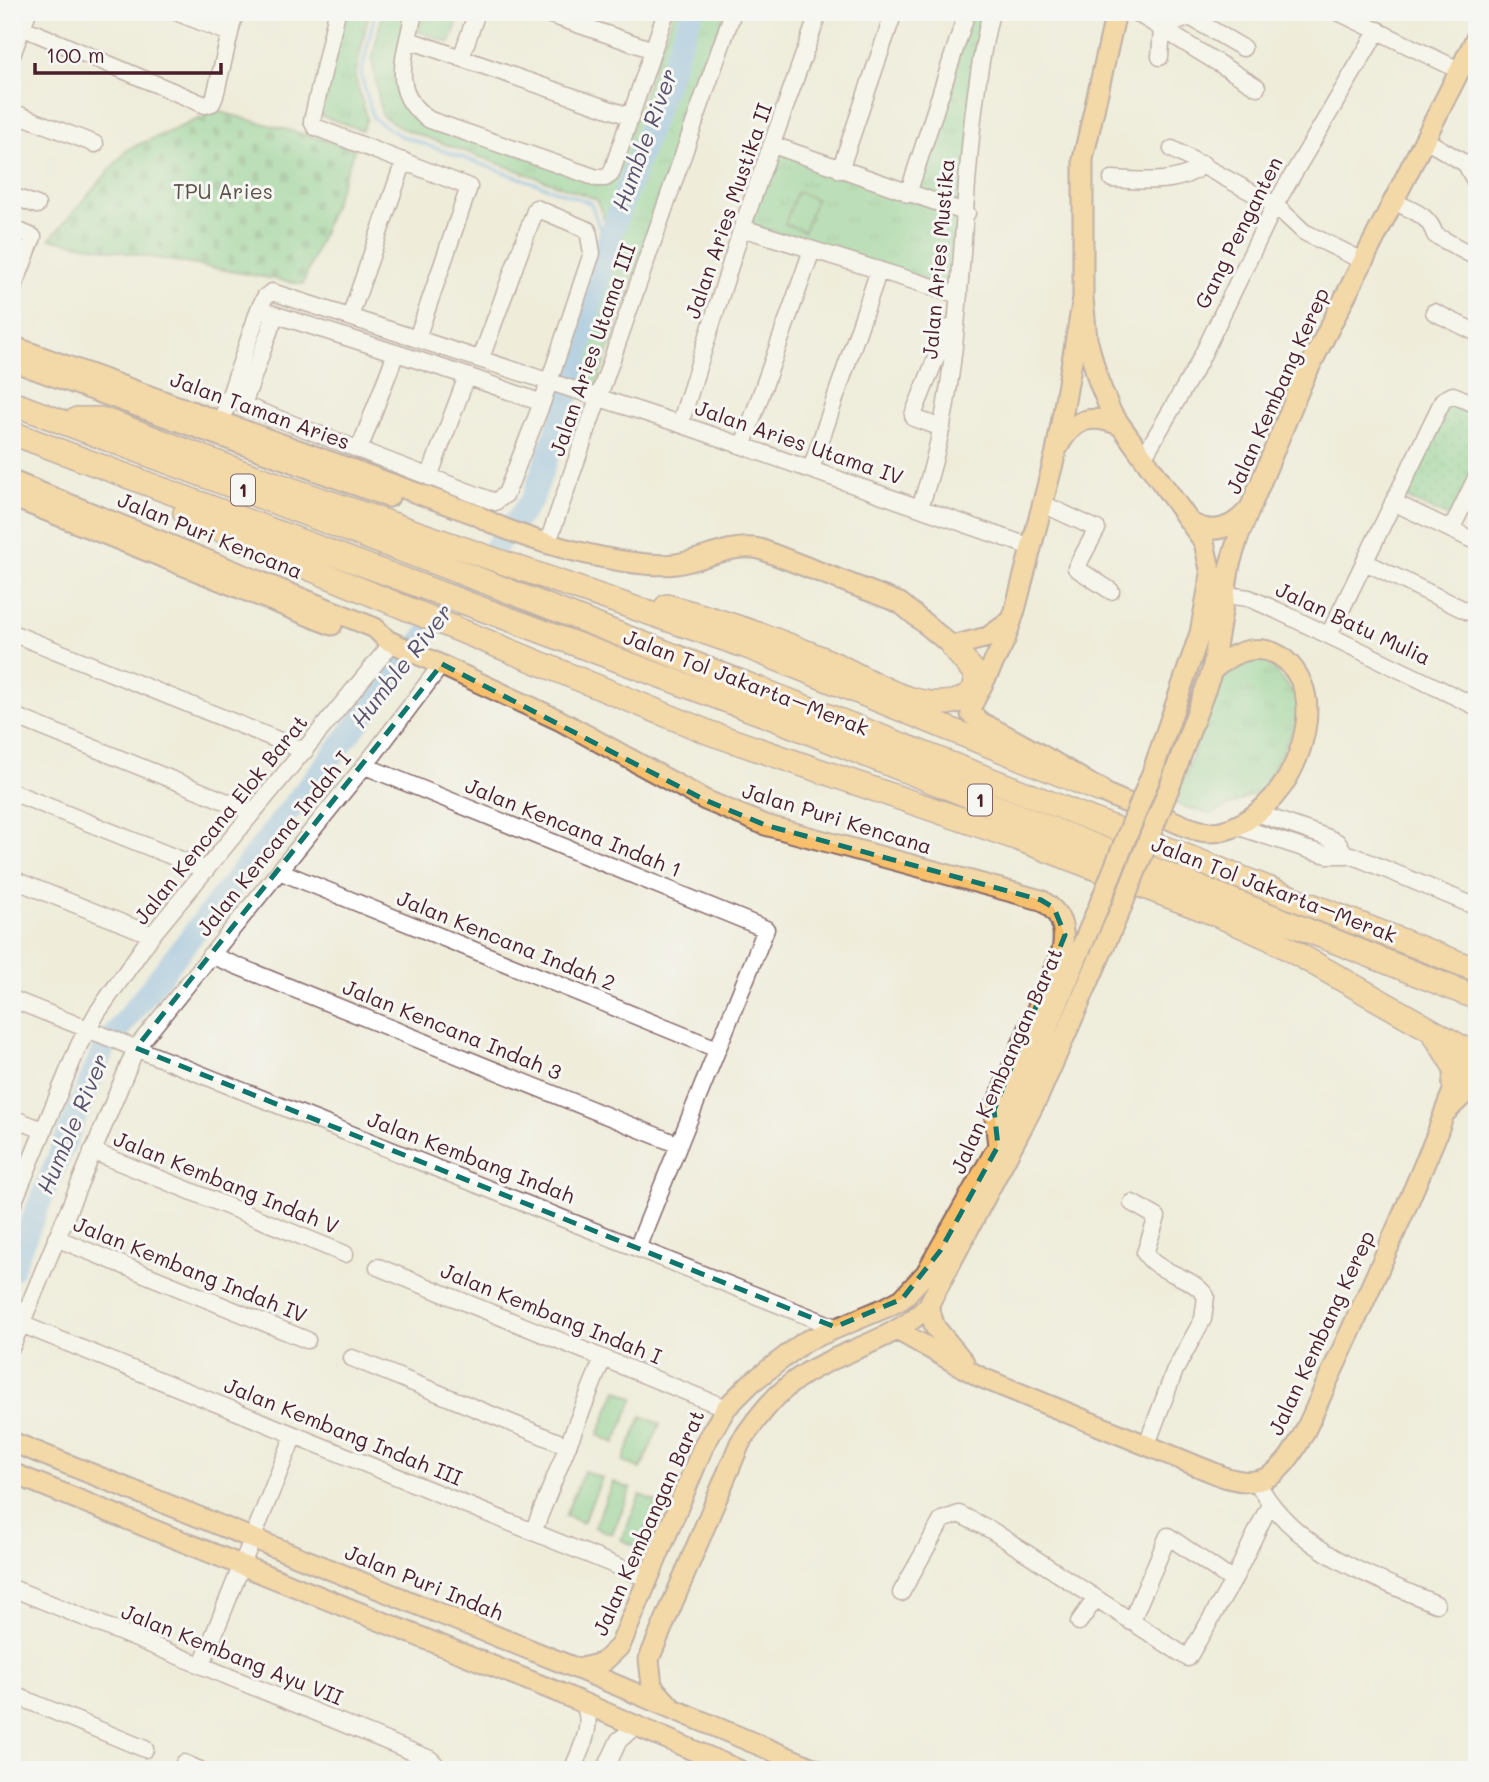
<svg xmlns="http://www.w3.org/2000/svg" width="1489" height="1782" font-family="Mali,sans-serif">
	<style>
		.grass { fill: url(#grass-dots); stroke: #64765c; stroke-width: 2 }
		.cemetery { fill: url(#cemetery-stones); stroke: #64765c; stroke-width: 2 }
		.park { fill: url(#park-tufts); stroke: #64765c; stroke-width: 2 }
		.pitch { fill: #7ecd8e; stroke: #64765c; stroke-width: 2 }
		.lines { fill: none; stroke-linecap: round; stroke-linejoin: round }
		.stream { stroke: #79b2e9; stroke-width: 3.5 }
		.river { stroke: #79b2e9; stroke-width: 23 }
		.minor-casing { stroke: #846768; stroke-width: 19 }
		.major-casing { stroke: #846768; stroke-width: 23 }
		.highway-casing { stroke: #846768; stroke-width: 26 }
		.minor { stroke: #fff; stroke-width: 16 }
		.major { stroke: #f8bf6c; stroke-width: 19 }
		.highway { stroke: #f8bf6c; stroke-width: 23 }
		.major-bridge-casing { stroke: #846768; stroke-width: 23; stroke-linecap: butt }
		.major-bridge { stroke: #f8bf6c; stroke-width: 19 }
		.marked { fill: none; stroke: #0f766e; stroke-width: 5; stroke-dasharray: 14 9; stroke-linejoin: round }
		.labels { text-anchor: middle; stroke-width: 6; stroke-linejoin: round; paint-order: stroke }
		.shield { fill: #f6f6f2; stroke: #7e6067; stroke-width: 2 }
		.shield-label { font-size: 19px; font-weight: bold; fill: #4a1f2b }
		.park-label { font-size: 21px; fill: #5a5349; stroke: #f6f6f2 }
		.street-label { font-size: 21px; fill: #4a1f2b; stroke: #f6f6f2 }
		.water-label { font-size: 23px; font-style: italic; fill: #5a526e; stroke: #f6f6f2 }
	</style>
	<defs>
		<pattern id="grass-dots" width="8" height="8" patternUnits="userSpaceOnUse" patternTransform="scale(1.75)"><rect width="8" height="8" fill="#7ecd8e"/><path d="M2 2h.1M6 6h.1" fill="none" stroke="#69a674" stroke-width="1.8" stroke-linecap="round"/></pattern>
		<pattern id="cemetery-stones" width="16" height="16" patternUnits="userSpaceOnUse" patternTransform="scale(1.75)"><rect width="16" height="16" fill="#7ecd8e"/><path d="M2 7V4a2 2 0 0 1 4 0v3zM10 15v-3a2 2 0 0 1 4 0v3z" fill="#69a674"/></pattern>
		<pattern id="park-tufts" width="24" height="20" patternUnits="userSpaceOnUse" patternTransform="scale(1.75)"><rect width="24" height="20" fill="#7ecd8e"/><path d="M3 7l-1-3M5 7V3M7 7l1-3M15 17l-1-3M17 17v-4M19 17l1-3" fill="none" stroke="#69a674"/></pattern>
	</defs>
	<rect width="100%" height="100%" fill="#f6f6f2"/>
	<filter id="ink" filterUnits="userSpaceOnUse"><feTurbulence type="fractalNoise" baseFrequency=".0143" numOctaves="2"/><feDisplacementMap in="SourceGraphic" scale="14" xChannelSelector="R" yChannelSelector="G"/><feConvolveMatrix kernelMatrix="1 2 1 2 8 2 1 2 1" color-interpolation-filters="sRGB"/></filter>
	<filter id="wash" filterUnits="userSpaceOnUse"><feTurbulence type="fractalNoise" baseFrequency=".00686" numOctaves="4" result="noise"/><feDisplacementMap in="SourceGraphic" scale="28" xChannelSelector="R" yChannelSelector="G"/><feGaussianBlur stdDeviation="1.57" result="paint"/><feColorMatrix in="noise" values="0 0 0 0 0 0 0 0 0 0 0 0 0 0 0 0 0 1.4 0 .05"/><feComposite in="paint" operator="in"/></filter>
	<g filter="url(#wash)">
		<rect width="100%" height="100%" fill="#efecda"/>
		<path class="grass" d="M1450,400l27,12v50l-26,56 -45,-20z"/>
		<path class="cemetery" d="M217,111l138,37 -52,136 -253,-45 78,-90z"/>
		<path class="park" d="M343,12h26l-14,65 12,42 -5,11 -43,-15z
			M383,12h27l-14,61 38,52 176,60 64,-173h12l-78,217 -12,-30 -193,-70 -21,-13 -10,-56z
			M696,12h29l-130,378 -20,-5 36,-140z
			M967,12h19l-9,27 -13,169 -53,-20z
			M773,151l191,67 -7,72 -208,-66z
			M1227,660h39l32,38 1,21 -38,72 -51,23 -35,-10z"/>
		<path class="pitch" d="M425,12h36l-11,31 -32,-12z
			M797,192l19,7 -12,32 -19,-7z
			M617,1390l17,8 -19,45 -17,-8z
			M642,1416l18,8 -19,45 -18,-8z
			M584,1471l18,7 -19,45 -18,-7z
			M613,1482l18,7 -19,45 -18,-7z
			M640,1495l17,7 -19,45 -17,-7z"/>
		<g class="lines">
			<path class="stream" d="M375,12l-14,63 12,43 26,17 192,68 15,44"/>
			<path class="river" d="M12,1269l92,-221 428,-548 31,-87 43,-166 86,-235"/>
		</g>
	</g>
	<g filter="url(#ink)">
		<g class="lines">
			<defs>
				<path id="minor" d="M176,12l53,21
					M337,12l-25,109 3,6 154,60 -52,151
					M414,12c-8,42 -27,81 16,108l167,58h8l6,-4 55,-162
					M542,12l111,38
					M1135,12l122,75
					M1338,12l121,58
					M12,23l193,82 7,-2 3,-7 20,-84
					M1162,28l28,-11 53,31
					M409,40l220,76
					M12,55l16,-43
					M1160,57l2,-29
					M461,58l16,-46
					M12,112l83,32
					M1424,139l42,25 11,21
					M773,145l194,68
					M1172,149l103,56 29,27 59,29
					M840,170l54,-158
					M1112,179c29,2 70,6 91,-15
					M908,194l59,-182
					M12,196l25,9
					M1393,201c19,10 36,13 42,34l42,23
					M12,228l21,9 -21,55
					M742,228l217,67
					M267,312l129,41 -37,97
					M1434,312l43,21
					M275,315l-32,90 252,97 11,-8 36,-91 50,-150 -4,-23 -52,-22 -55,150
					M350,317l54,-156
					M396,353l71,23 -38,101
					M467,376l75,27
					M680,424l62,-196 77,-216
					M942,428l-28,-10 -1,-3 35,-87
					M218,431l41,-122 6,-12 7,-5 408,132 351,123
					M743,445l69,-195
					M1143,458l55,-94 77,-159 103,-175
					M811,469l68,-199
					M1393,502l84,40
					M1043,504l54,25 -21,39 35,23
					M920,507c55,-157 32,-334 71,-495
					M1451,530l26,-54
					M548,542l185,-530
					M1365,562l112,54
					M1225,595l24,3 27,12 201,97
					M12,633l293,118
					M1329,635l114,-235 10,-5 24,10
					M12,715l240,97
					M365,766l401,163 -128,317
					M12,792l194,78
					M1257,813l69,24 11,5 8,11
					M1236,826l73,24 19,5h23l126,52
					M279,871l438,178
					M12,879l140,56
					M210,955l469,190
					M12,999l823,328
					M12,1118l31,12
					M92,1151l253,103
					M1132,1203l25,14 -12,36c14,22 45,21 61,43l-3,23 -28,51 -28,74
					M12,1206l67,-161 18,-32 55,-78 241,-293
					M56,1238l251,102
					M378,1267l348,141
					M21,1324l628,255
					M12,1346l124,-298 238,-294 68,-90
					M352,1358l216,88
					M1257,1482c37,68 111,93 179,122
					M533,1532l70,-174
					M12,1588l418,171 5,5 -1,6
					M901,1593l41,-73 17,-6 32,16 197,128 45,-77 37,-77
					M1079,1622l17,-24
					M1131,1622l37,-86 65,45
					M202,1664l92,-229
					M12,1694l133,55
					M184,1763l16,7
					M572,1770c9,-21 23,-46 11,-67
					M605,1770l14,-30 18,-14"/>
				<path id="major" d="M1116,12l-33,147v139l4,41 11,41 13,32 93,130 7,32 -11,59 -48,140
					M1083,298l-27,154 -41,158 -10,30 -34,67v7l11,9c41,21 78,42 116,66 19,12 44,19 64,27 14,6 30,15 46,16 33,1 64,-28 80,-55 14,-25 26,-65 14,-93 -19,-44 -59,-43 -90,-13
					M12,346l465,169c38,24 153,55 199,49 29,-4 54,-21 84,-15l140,54 52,43 36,-9 24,-17
					M12,361l377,136
					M1058,447c15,-28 33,-34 61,-22
					M12,481l363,147 12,12 172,80 146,80 60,25 276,75c21,13 25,28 21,51l-68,159 4,36
					M12,497l320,128
					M1193,524c21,11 40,4 55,-14
					M1171,783l41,-112 18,-107 9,-29 64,-155 174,-344
					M1447,1111l15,-15 15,-7
					M928,1306l7,21 29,35
					M897,1330l83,47 244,100c20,6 39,8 55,-8 21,-19 37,-63 49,-89 36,-77 71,-155 104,-234 12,-26 19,-70 45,-82
					M12,1442l566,227 240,101
					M12,1473l548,220 179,77
					M578,1669l24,-6 18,-17 84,-201 22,-37 25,-25 53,-41 83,-35 15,-8 24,-26 72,-127 102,-243
					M671,1707l-19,-21 -3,-27 91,-216c18,-27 38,-53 66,-70 40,-24 89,-33 122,-67l111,-211 83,-189"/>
				<path id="highway" d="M12,403l479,181 986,386
					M77,419h23l21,7 118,45 511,177 349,142
					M12,433l761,285 704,280
					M185,513l72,34 453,186 306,105 197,75 58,26 206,117
					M667,606c56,15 110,33 163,56 32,14 65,37 100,41 17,1 38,0 46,-18l-1,-12 -23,-27
					M1436,1037l20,32 -2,15"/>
			</defs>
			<use href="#minor" class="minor-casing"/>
			<use href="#major" class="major-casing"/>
			<use href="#highway" class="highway-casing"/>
			<use href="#minor" class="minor"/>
			<use href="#major" class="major"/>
			<use href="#highway" class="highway"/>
			<defs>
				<path id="major-bridge" d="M1100,903l52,-130
					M1122,906l49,-123"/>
			</defs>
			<use href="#major-bridge" class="major-bridge-casing"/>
			<use href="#major-bridge" class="major-bridge"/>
		</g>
	</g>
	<path d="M0 0H1489V1782H0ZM442,664l263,136 60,25 276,75 13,8 11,27 -71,175 4,36 -58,105 -38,48 -67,28 -699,-279z" fill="#efecda" fill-opacity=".55" fill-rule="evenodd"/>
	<path class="marked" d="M442,664l263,136 60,25 276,75 13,8 11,27 -71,175 4,36 -58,105 -38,48 -67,28 -699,-279z"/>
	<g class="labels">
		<g class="shield">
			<rect x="231" y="474.5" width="24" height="31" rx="5"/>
			<rect x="968" y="784.5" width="24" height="31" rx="5"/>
		</g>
		<g class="shield-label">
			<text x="243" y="497">1</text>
			<text x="980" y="807">1</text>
		</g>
		<g class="park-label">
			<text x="223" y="199">TPU Aries</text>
		</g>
		<g class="street-label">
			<text transform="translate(729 211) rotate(-71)" y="7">Jalan Aries Mustika II</text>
			<text transform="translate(1239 233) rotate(-63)" y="7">Gang Penganten</text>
			<text transform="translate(939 259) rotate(-85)" y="7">Jalan Aries Mustika</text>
			<text transform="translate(593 350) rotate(-71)" y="7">Jalan Aries Utama III</text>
			<text transform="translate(1278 391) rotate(-66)" y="7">Jalan Kembang Kerep</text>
			<text transform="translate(260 411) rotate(20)" y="7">Jalan Taman Aries</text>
			<text transform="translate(799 443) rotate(19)" y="7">Jalan Aries Utama IV</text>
			<text transform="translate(210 536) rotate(22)" y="7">Jalan Puri Kencana</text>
			<text transform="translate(1353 624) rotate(25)" y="7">Jalan Batu Mulia</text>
			<text transform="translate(746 683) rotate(21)" y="7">Jalan Tol Jakarta–Merak</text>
			<text transform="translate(837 819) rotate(17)" y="7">Jalan Puri Kencana</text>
			<text transform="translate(221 820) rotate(-51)" y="7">Jalan Kencana Elok Barat</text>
			<text transform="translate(573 828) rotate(22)" y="7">Jalan Kencana Indah 1</text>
			<text transform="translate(274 844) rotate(-51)" y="7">Jalan Kencana Indah I</text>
			<text transform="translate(1274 890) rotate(21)" y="7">Jalan Tol Jakarta–Merak</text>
			<text transform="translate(506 941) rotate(22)" y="7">Jalan Kencana Indah 2</text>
			<text transform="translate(452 1030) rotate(22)" y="7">Jalan Kencana Indah 3</text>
			<text transform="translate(1007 1061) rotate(-66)" y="7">Jalan Kembangan Barat</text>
			<text transform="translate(471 1158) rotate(21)" y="7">Jalan Kembang Indah</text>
			<text transform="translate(226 1183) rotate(22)" y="7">Jalan Kembang Indah V</text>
			<text transform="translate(190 1270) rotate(22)" y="7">Jalan Kembang Indah IV</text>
			<text transform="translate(551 1314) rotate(22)" y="7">Jalan Kembang Indah I</text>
			<text transform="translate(1322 1333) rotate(-65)" y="7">Jalan Kembang Kerep</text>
			<text transform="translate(343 1432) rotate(22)" y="7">Jalan Kembang Indah III</text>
			<text transform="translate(649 1523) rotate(-66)" y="7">Jalan Kembangan Barat</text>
			<text transform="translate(424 1583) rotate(22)" y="7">Jalan Puri Indah</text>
			<text transform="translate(232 1655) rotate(22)" y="7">Jalan Kembang Ayu VII</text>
		</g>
		<g class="water-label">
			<text transform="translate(645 140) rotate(-70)" y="8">Humble River</text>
			<text transform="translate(402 666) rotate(-52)" y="8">Humble River</text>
			<text transform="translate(73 1124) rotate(-67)" y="8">Humble River</text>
		</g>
	</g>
	<rect width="1489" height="1782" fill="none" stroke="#f6f6f2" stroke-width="42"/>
	<path d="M35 63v10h186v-10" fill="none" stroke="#4a1f2b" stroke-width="3.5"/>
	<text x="46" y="63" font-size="21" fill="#4a1f2b" stroke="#f6f6f2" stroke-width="5" paint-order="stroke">100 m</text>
</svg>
